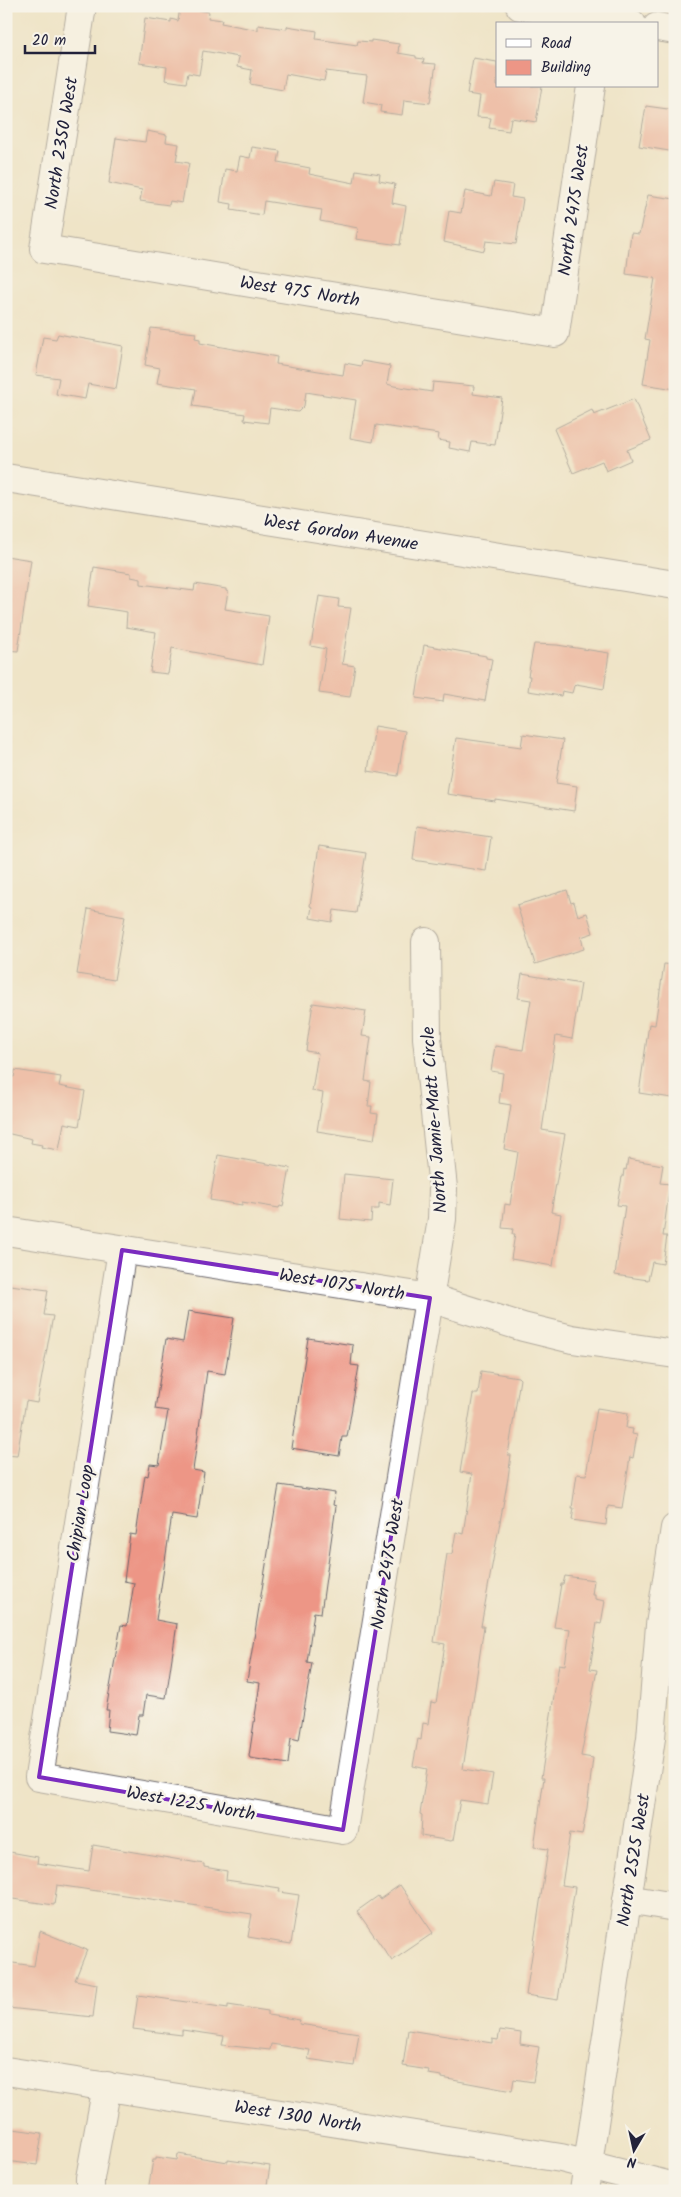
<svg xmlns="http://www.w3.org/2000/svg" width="681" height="2197" font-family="Kalam,sans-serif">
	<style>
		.building { fill: #ed9686 }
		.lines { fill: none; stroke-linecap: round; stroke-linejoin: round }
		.street-casing { stroke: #6a666c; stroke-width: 30 }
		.secondary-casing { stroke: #6a666c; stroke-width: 30 }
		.street { stroke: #fff; stroke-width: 28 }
		.secondary { stroke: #fff; stroke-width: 28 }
		.marked { fill: none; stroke: #7b2cbf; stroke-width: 4; stroke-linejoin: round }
		.labels { text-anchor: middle; stroke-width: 5; stroke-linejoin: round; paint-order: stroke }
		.street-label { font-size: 18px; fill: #22223b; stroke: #f7f3e8 }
	</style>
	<rect width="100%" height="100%" fill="#f7f3e8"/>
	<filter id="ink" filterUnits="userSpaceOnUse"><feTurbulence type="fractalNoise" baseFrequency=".02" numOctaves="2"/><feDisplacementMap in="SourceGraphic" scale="10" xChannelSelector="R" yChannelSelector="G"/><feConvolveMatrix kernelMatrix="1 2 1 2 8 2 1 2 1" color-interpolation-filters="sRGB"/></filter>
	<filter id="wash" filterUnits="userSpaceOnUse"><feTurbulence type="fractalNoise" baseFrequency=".0096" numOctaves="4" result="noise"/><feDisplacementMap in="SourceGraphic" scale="20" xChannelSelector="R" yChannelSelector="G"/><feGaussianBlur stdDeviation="1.12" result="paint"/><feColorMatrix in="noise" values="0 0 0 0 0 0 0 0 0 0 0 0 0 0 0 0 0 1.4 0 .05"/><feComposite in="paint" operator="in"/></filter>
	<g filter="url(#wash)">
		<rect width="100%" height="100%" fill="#efe4c7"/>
		<g id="blocks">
			<path class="building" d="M180,7l29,5 -1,6 14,2 -1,3 37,7v-5l29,4v-3l30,5 -1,8 41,6 1,-4 13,1v-2l28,4 -1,9 18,3v2l8,1 -1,4 13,1 -6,39 -26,-3 -2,15 -22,-3 1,-7 -18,-3 4,-26 -41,-5 -2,10 -38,-7 -3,16 -33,-6 2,-14 -15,-3 2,-10 -36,-6 -4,24 -11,-2 -2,10 -21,-3 2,-13 -28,-4 6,-45 26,4v-3l7,2z
				M473,58l24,4v24h45l-6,36 -25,-4 -2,13 -20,-3 2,-10 -14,-1 3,-21 -13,-2z
				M646,106l29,4v42l-36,-6z
				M147,131l20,4 -1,7 13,2 -3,17 13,2 -7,40 -12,-2 -1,4 -29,-4 2,-11 -33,-7 7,-45 29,4z
				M252,147l28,4 -2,11 32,6 -1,6 45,9 2,-13 24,4 -1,7 16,3 -3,19 14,3 -6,39 -44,-6 2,-11 -38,-7 2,-11 -58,-9 -2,14 -31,-5 1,-6 -12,-2 5,-33 12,2 3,-15 10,2z
				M494,182l19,3 -2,12 12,2 -7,45 -30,-3 -2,10 -40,-9 5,-31 12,2 4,-22 26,5z
				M648,195l27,4v190l-32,-5 7,-44 -5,-1 10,-61 -29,-4 5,-41 8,1z
				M151,328l45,5 -1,5 5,1v4l77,14 -1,7 67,11 2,-12 16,3 1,-5 28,5 -3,18 7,2 38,6 1,-10 41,4 -1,8 29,4 -7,47 -23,-3 -2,10 -21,-4 1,-6 -12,-2 1,-6 -63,-9 -3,17 -23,-4 6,-38 -50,-8 -2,14 -6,6 -28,-4 -2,15 -24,-3 1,-6 -52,-8 3,-17 -39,-6 3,-15 -15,-3z
				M58,334l65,12 -7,43 -28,-5 -3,15 -29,-5 3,-16 -23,-3 7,-38 13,2z
				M634,399l17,41 -24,10 4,10 -25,11 -4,-10 -29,12 -19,-44 38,-19 2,5z
				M6,556l25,4 -13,91 -12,-1z
				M94,567l37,6v4l10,2v5l53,7 1,-7 31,5v2l2,1 -3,17 44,7 -7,49 -90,-17 -4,26 -18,-2 6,-40 -30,-5 1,-15 -39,-6z
				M319,596l20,3 -1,8 13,1 -9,56 13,2 -5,31 -31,-4 7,-44 -15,-3z
				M534,644l23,1 52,8 -5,36 -28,-5 -2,2 -2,7 -10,-2 -1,5 -33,-5 2,-15h-2z
				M424,645l62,11v2l6,1 -7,42 -41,-7 -1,8 -27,-4z
				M375,726l30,5 -7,45 -30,-5z
				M523,734l40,6 -7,43 21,3 -3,25 -79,-12v2l-48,-7 9,-56 65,9z
				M417,826l74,11 -5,34 -73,-11z
				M319,846l47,7 -10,60 -22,-3 -2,12 -22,-4 2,-11 -2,-1z
				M567,890l4,13 3,-1 4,14 9,-3 6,20 -12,4 3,12 -49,15 -18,-59z
				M88,909l37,7 -11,64 -37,-6z
				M664,964l11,1v113l-3,20 -33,-5 10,-69 6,1z
				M522,974l59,10 -9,55 -16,-3 -14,94 23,4 -14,78 10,2 -8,52 -42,-7 4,-25h-3l1,-5 -11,-1 3,-24 5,1 8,-53 -14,-3 7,-44 -12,-2 4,-30 -12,-2 4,-25 28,4 8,-50 -13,-2z
				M313,1003l53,8 -4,25 9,1 -6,44 6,1 -3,24h4l-1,7 7,1 -4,26 -57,-9 6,-38 -11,-2 6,-38 -12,-2z
				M15,1070l46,7 -2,9 26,5 -6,35 -15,-3 -5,27 -18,-3 1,-2 -11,-2 1,-4 -26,-6v-57l8,1z
				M218,1155l72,13 -7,39 -3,-1 -1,2 -37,-6v3l-32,-5z
				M628,1159l35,6 -3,18 10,1 -7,52h4l-4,28 -11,-2 -4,18 -33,-5 10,-69 -8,-1 5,-28h1l1,-8 2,1z
				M344,1174l49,5 -3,26 -11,-2v6h-7l-1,13 -31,-3z
				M10,1285l38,5 -4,25 9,1 -16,87 -11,-2 -9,55 -11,-1v-145z
				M188,1311l46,7 -9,56 -18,-3 -14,99 11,2 -7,47 -25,-4 -16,105 21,4 -11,74 -20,-3 -3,20h-4l-3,20 -29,-4 2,-21h-3l15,-85 6,1 7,-43 -10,-2 6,-47 6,1 9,-60 3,1 2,-12 9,1 9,-54 -13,-2 11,-70 17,3z
				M308,1338l45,7 -2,20 8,1 -12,71h-5l-3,19 -48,-8z
				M481,1371l37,6 2,2 -12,76h3l-3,23 -27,148h3l-21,143 30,5 -5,30 -28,-4 -7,40 -2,1 -30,-5 1,-21 -2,-1 7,-45 -14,-3 5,-27 3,1 2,-17 5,1 3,-22 5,1 9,-59 -11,-2 13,-88h5l4,-22 7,2 9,-60 -12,-2 13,-78h5z
				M597,1408l31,5 -2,15 7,1 -1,5 5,1 -4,23 -3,-1 -8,51 -14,-2 -2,19 -34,-5 2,-12h-2l1,-7 4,-27 9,1z
				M279,1485l56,8 -2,12 3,1 -15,107 -7,-1 -7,50 5,1 -13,77 -8,-2 -3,26 -38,-6 -1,-2 11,-73 -13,-2z
				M565,1576l29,4 -2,15h3v4l10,2 -4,23 -4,-1 -7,46 7,1 -16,86 12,2 -6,50 -5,27 -12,-2 -8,52 13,2 -17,113 -32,-5 22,-146 -14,-2 10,-69h-3l18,-114 6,1 5,-36 -16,-2 7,-43h2z
				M93,1845l111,19v3l23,4 -1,9 54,8 -1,4 20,3 -8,49 -43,-7 4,-23 -195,-29 -3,20 -48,-7v-41l3,1 1,-6 28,5 -1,6 52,8z
				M400,1885l33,48 -41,28 -35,-50 21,-15 2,3z
				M40,1931l47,19 -12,30 22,4 -4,33 -85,-9 1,-10 -3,-1v-35l28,4z
				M138,1995l90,13v-3l40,6v4l32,5 -1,4 60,9 -5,33 -46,-7 2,-9 -39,-6 -1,6 -48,-5 2,-9 -42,-6v5l-49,-6z
				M408,2030l84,13v-4l6,1 2,-10 21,3 -1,11 19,3 -6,35 -19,-3 -2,12 -70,-13v-2l-14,-2 1,-4 -26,-4z
				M6,2128l36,5 -5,32 -31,-4z
				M178,2154l50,8v-2l42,6 -4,25h-118l5,-31h3v-3l21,3z"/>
		</g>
	</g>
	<g filter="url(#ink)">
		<use href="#blocks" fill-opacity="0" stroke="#6a666c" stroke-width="1"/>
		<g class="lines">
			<defs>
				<path id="street" d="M82,6l-38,243 511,84 36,-247
					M520,6l112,18
					M657,27l18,3
					M6,1231l424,67 93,29 49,12 103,15
					M122,1250l-83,527 304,53 99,-611 1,-31 -16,-150 -1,-96
					M627,1899l48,8
					M6,2071l555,87 114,29
					M90,2191v-13l17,-92
					M584,2191l67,-453 9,-113 15,-97"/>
				<path id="secondary" d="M6,478l669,107"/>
			</defs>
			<use href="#street" class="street-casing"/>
			<use href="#secondary" class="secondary-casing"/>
			<use href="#street" class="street"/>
			<use href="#secondary" class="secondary"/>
		</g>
	</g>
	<path d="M0 0H681V2197H0ZM122,1250l308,48 -87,532 -304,-53z" fill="#efe4c7" fill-opacity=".55" fill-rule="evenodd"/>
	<path class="marked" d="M122,1250l308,48 -87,532 -304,-53z"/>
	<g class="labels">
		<g class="street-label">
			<text transform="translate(61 143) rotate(-81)" y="6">North 2350 West</text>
			<text transform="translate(573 210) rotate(-82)" y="6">North 2475 West</text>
			<text transform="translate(300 291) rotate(9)" y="6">West 975 North</text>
			<text transform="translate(341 532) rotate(9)" y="6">West Gordon Avenue</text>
			<text transform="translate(434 1120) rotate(-94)" y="6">North Jamie-Matt Circle</text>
			<text transform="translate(342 1284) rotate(9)" y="6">West 1075 North</text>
			<text transform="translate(80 1513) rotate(-81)" y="6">Chipian Loop</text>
			<text transform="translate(387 1564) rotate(-81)" y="6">North 2475 West</text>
			<text transform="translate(191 1803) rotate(10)" y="6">West 1225 North</text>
			<text transform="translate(633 1860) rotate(-81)" y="6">North 2525 West</text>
			<text transform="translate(298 2116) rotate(9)" y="6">West 1300 North</text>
		</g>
	</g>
	<rect width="681" height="2197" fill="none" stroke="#f7f3e8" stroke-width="25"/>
	<rect x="496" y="22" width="162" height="65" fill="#f7f3e8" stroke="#a29fa3"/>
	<rect x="506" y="39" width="25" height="8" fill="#ffffff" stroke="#a29fa3"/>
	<text x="541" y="48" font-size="15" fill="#22223b">Road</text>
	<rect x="506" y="60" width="25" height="15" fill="#ed9686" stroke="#a29fa3"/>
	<text x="541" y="72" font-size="15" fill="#22223b">Building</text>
	<g transform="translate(634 2150) rotate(189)" stroke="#f7f3e8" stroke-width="4" paint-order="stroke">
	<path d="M0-4L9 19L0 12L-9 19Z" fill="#22223b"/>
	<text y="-8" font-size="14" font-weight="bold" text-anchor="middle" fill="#22223b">N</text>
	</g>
	<path d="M25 45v8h70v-8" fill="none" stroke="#22223b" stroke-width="2.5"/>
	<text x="32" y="45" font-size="15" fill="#22223b" stroke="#f7f3e8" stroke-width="4" paint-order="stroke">20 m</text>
</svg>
